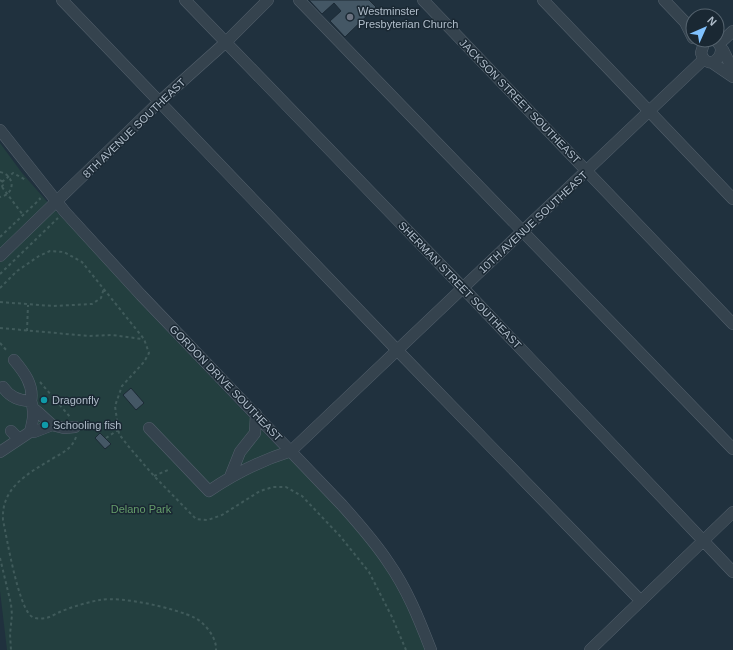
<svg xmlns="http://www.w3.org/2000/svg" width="733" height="650" font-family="Helvetica,sans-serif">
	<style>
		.green { fill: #233f3f }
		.building { fill: #445765; stroke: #1c2a35 }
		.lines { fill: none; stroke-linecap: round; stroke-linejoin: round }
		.minor-casing { stroke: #53606c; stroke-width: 12 }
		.path { stroke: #405b5b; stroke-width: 2; stroke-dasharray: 3 3; stroke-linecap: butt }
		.minor { stroke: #35434e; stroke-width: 11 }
		.worship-dot { fill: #6b7280; stroke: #1a2833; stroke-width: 1.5 }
		.culture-dot { fill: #0f9aa8; stroke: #1a2833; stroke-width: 1.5 }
		.labels { text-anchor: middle; stroke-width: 3; stroke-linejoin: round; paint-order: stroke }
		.poi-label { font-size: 11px; fill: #b0bdca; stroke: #1a2833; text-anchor: start }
		.street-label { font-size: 11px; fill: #b0bdca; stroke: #1a2833 }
		.park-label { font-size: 11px; fill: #659d6a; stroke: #1a2833 }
	</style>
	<rect width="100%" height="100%" fill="#20313e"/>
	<path class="green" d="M0,143l22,30 29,33 46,48 48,54 128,134 58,58 33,38 27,36 19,34 15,42h-418l-7,-59z"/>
	<path class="building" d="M309,0h60l7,7 -31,30 -15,-16 11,-10 -7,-8 -12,11z
		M131,388l13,15 -8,7 -13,-15z
		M100,433l11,11 -6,5 -10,-11z"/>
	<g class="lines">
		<defs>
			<path id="minor" d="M62,0l335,350 244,251
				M185,0l278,288 270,284
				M299,0l434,449
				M423,0l310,324
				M543,0l190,199
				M664,0l20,21 9,6
				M685,22l8,16
				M709,40l-5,3 -3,10c7,23 32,-3 13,-13
				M720,43l13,-12
				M723,50l10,20
				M711,62l22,15
				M0,130l65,82 76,83 201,210c16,18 33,37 46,57 19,27 31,57 43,88
				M0,256l159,-154 67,-60 42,-42
				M14,360c10,12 20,25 17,41
				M34,409l5,4 13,12
				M149,428l60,63c25,-17 53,-31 82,-40l413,-392
				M11,431l8,8
				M30,432h4l18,-7 12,3 11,-1
				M0,452l30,-20c3,-11 5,-20 1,-31 -12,0 -22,-5 -28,-14
				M230,477l10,-25 15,-19 1,-19
				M590,650l143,-138"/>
		</defs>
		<use href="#minor" class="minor-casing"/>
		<path class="path" d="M0,172c15,3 16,22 0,25
			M0,180l3,2v3l-3,4
			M2,182l11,-9 13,7
			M2,187l21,28
			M0,237l40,-38 -1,-1
			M0,274l58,-56
			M0,288l17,-17 22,-15 11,-5 14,1 18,10 62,77 5,14 -5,9 -22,24 -7,20 4,28 10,13 25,29 42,43 12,1 14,-5 38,-24 13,-4h13l16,9 38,40 29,36 23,45 14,33
			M0,302l53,4 39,-2 9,-6 3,-10
			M0,328l89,8 23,-1 30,4
			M27,331l1,-26
			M0,343l8,9
			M40,382l31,36
			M76,437c-4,12 -14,16 -24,22 -25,15 -51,29 -49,61 4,19 15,85 28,96 4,3 10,3 15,2 5,-1 11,-5 16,-7 13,-5 26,-9 38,-11 22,-4 75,8 95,18 10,5 22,20 21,32
			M106,438l12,-8
			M154,476l14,-6
			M0,558l11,46 1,11 -2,19 1,16"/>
		<use href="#minor" class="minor"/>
	</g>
	<circle class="worship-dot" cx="350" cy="17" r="4"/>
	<g class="culture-dot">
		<circle cx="44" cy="400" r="4"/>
		<circle cx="45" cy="425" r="4"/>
	</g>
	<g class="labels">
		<g class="poi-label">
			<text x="358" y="15">Westminster<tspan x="358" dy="13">Presbyterian Church</tspan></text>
			<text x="52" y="404">Dragonfly</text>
			<text x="53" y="429">Schooling fish</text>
		</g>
		<g class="street-label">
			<text transform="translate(520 101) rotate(46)" y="4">JACKSON STREET SOUTHEAST</text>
			<text transform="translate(134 128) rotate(-44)" y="4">8TH AVENUE SOUTHEAST</text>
			<text transform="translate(533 222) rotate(-43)" y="4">10TH AVENUE SOUTHEAST</text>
			<text transform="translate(460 285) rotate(46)" y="4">SHERMAN STREET SOUTHEAST</text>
			<text transform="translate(226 383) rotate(46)" y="4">GORDON DRIVE SOUTHEAST</text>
		</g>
		<g class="park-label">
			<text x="141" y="513">Delano Park</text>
		</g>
	</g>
	<g transform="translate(705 28) rotate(45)"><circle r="19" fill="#1a2833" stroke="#56646f"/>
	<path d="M0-3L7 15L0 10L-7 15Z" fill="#80c2ff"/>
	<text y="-6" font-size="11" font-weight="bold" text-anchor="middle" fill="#b0bdca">N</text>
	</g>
</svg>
